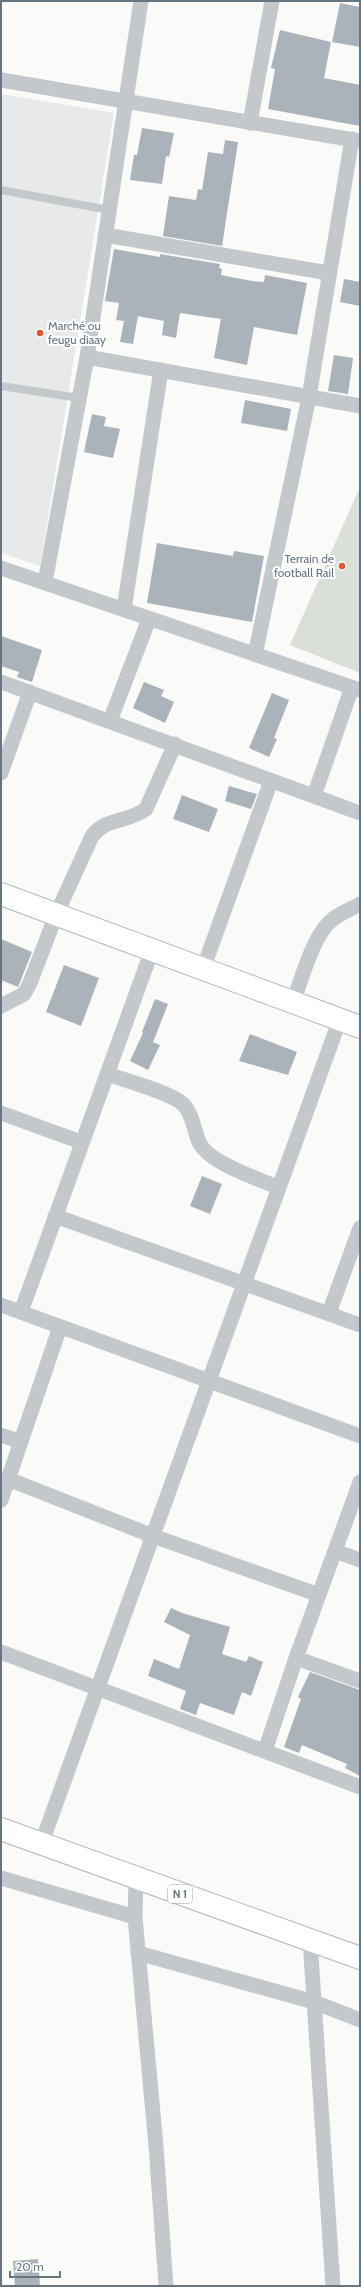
<svg xmlns="http://www.w3.org/2000/svg" width="361" height="2287" font-family="Cabin,sans-serif">
	<style>
		.built { fill: #e8e9e9 }
		.green { fill: #dadfd7 }
		.building { fill: #aab3b9 }
		.lines { fill: none; stroke-linecap: round; stroke-linejoin: round }
		.secondary-casing { stroke: #b3babf; stroke-width: 24 }
		.trunk-casing { stroke: #b4b9bd; stroke-width: 24 }
		.service { stroke: #c3c8cc; stroke-width: 8 }
		.minor { stroke: #c3c8cc; stroke-width: 15 }
		.secondary { stroke: #fff; stroke-width: 22 }
		.trunk { stroke: #fff; stroke-width: 22 }
		.poi-dot { fill: #e4572e; stroke: #fff; stroke-width: 1.5 }
		.labels { text-anchor: middle; stroke-width: 4; stroke-linejoin: round; paint-order: stroke }
		.shield { fill: #fff; stroke: #939fa8; stroke-width: 1 }
		.shield-label { font-size: 11px; font-weight: bold; fill: #657683 }
		.poi-label { font-size: 12px; fill: #657683; stroke: #fff; text-anchor: start }
	</style>
	<rect width="100%" height="100%" fill="#fafaf8"/>
	<path class="built" d="M1,94l113,19 -74,453 -39,-13z"/>
	<path class="green" d="M360,487v186l-70,-28z"/>
	<path class="building" d="M340,3l20,4v40l-28,-5z
		M280,30l51,12 -7,36 36,7v41l-92,-17 7,-40 -4,-1z
		M142,128l32,5 -5,24 -3,-1 -4,28 -32,-4 4,-25h3z
		M225,140l13,2 -16,104 -59,-10 6,-40 27,4 2,-11 4,1 6,-38 15,2z
		M114,249l46,8v-3l60,10 -1,4 3,1 -1,6 31,6 12,1 1,-7 42,8 -10,52 -43,-8 -7,38 -33,-7 7,-39 -41,-6 -4,25 -14,-3 2,-14 -26,-5 -5,28 -13,-2 4,-21 -8,-1 3,-17 -14,-2z
		M344,279l16,3v24l-20,-4z
		M334,355l19,3 -5,36 -20,-3z
		M245,400l46,9 -4,22 -46,-8z
		M92,414l14,3 -2,9 16,3 -7,29 -29,-6z
		M157,543l76,13 1,-5 30,5 -12,66 -105,-19z
		M1,636l41,14 -10,32 -15,-5 2,-5 -18,-6z
		M144,682l20,8 -3,6 13,6 -9,21 -32,-15z
		M272,693l17,7 -15,38 3,1 -8,18 -20,-9z
		M229,786l28,8 -6,15 -26,-8z
		M182,795l36,14 -9,23 -36,-13z
		M1,939l31,13 -14,35 -17,-7z
		M64,965l35,13 -18,48 -35,-14z
		M155,999l13,5 -15,38 7,3 -12,25 -18,-9 13,-28 -1,-1z
		M250,1034l47,18 -9,23 -49,-14z
		M202,1176l20,8 -12,30 -20,-8z
		M171,1608l11,5 48,14 -8,27 24,8 3,-6 14,6 -12,34 -9,-4 -8,23 -34,-12 -4,12 -16,-6 6,-18 -38,-15 6,-17 25,10 11,-34 -26,-13z
		M310,1672l50,18v86l-15,-8 2,-4 -45,-19 -3,8 -15,-6 17,-48 -3,-2z
		M38,2259l2,27h-25l-2,-25z"/>
	<g class="lines">
		<defs>
			<path id="secondary" d="M1,894l359,133"/>
			<path id="trunk" d="M1,1829l359,129"/>
		</defs>
		<use href="#secondary" class="secondary-casing"/>
		<use href="#trunk" class="trunk-casing"/>
		<path class="service" d="M1,190l108,20
			M1,386l78,12"/>
		<path class="minor" d="M1,80l359,61
			M250,123l22,-122
			M105,235l224,38
			M87,357l273,49
			M1,568l359,122
			M45,582l42,-225 54,-356
			M124,609l37,-239
			M255,655l54,-258 43,-258
			M1,682l359,131
			M110,721l39,-102
			M1,773l29,-81
			M314,796l38,-109
			M203,969l68,-188
			M293,1002c9,-23 20,-68 40,-83 8,-6 18,-10 27,-15
			M1,1006l23,-12 6,-11 26,-68 36,-79c15,-19 35,-13 54,-27l29,-65
			M107,1074c17,6 65,19 76,30 10,10 11,28 17,40 11,20 58,34 79,44
			M1,1113l80,29
			M55,1216l305,109
			M1,1305l359,131
			M21,1312l131,-362
			M329,1313l31,-85
			M1,1435l20,7
			M8,1479l145,57 166,59
			M1,1500l59,-173
			M335,1551l25,9
			M1,1652l359,135
			M296,1658l64,23
			M265,1751l31,-93 64,-176
			M42,1842l298,-823
			M1,1878l134,39
			M136,1878l-1,39 21,229 10,140
			M310,1940l23,346
			M138,1953l176,49 46,18"/>
		<use href="#secondary" class="secondary"/>
		<use href="#trunk" class="trunk"/>
	</g>
	<g class="poi-dot">
		<circle cx="40" cy="333" r="4"/>
		<circle cx="342" cy="566" r="4"/>
	</g>
	<g class="labels">
		<rect class="shield" x="168" y="1885" width="24" height="18" rx="3"/>
		<g class="shield-label">
			<text x="180" y="1898">N 1</text>
		</g>
		<g class="poi-label">
			<text x="48" y="330">Marché ou<tspan x="48" dy="14">feugu diaay</tspan></text>
			<text x="334" y="563" text-anchor="end">Terrain de<tspan x="334" dy="14">football Rail</tspan></text>
		</g>
	</g>
	<rect width="361" height="2287" fill="none" stroke="#657683" stroke-width="4"/>
	<path d="M10 2271v6h50v-6" fill="none" stroke="#657683" stroke-width="2"/>
	<text x="16" y="2271" font-size="12" fill="#657683" stroke="#ffffff" stroke-width="3" paint-order="stroke">20 m</text>
</svg>
